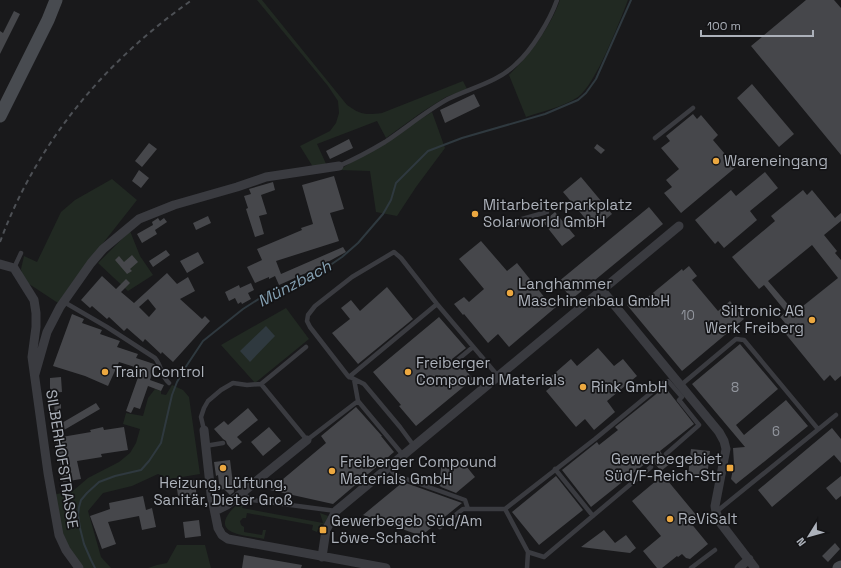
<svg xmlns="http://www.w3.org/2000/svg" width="841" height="568" font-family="'Space Grotesk',sans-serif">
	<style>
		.green { fill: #212922 }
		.water { fill: #2f393f }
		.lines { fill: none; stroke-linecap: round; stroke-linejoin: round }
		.stream { stroke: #2f393f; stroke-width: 2 }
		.building { fill: #46474b; fill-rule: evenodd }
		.lane { stroke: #3a3b40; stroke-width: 4.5 }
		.street { stroke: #3a3b40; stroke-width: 9 }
		.secondary { stroke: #484b50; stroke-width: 13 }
		.rail { stroke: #4d5055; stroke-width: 2; stroke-dasharray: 5 4; stroke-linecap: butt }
		.poi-dot { fill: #eca840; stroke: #141416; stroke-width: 1.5 }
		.labels { text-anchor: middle; stroke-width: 3.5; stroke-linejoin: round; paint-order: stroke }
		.number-label { font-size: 13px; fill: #92969e }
		.poi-label { font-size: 15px; fill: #acb1ba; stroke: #141416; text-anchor: start }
		.street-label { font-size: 15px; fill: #acb1ba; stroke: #141416 }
		.water-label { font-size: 16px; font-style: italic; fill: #85a1b3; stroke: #141416 }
	</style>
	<rect width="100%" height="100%" fill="#19191b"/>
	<path class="green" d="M257,0h5l85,105c14,10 18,10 35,8l81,-32 4,8 -21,8 -24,15 -36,26 -9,-17 -60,23 10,22 -14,1 -13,-21 30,-15 6,-8 3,-10 -1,-12 -10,-15z
		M560,0h68c-9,23 -32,84 -50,97 -15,10 -35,14 -52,20l-17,-42c21,-21 41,-47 51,-75z
		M432,112l13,36 -29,39 -19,29 -21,-4 -6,-41 -31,-1z
		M112,179l25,21 -63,80 -16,23 -35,-23 -2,-11 3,-13 13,6 24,-50 14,-12z
		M130,231l10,25 13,19 -25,16 -30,-28z
		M286,308l23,31 -54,44 -34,-38z
		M172,385l11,5 6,7 11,77 -30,5 -12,-5 -26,12 -29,7 -15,18 13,46 10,11h-32l-13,-18 -13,-55 21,-5 14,-12 31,-16 11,-9 6,-10 4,-14 -17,-5 3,-11 17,3 5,-18 7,-9 6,2v3l5,1z
		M241,501l4,2 -3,5 81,15 -3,-10 8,3 -3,9 -4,-1 -2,6 -1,-1 -1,3 -5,-2 1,-5 -66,-12 -1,5h-3l-3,3 1,4 3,2v5l18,3 1,-5h3l-2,9c-9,-2 -23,-3 -32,-7 -17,-8 1,-24 9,-31z
		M177,545h28l6,23h-63l9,-3 10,-2z"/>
	<path class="water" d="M266,326l9,10 -25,26 -10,-11z"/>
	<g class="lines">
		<path class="stream" d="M95,568l-4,-8 -7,-16 -4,-16 -2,-13 1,-8 2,-7 6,-7 12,-11 16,-6 26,-6 8,-9 12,-18 11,-48 5,-13 10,-17 16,-24 40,-32 25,-16 28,-10 30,-15 16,-11 16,-14 25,-29 8,-14 5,-17 32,-32 34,-13 83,-24 33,-14 8,-7 10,-14 35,-79"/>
	</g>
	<path class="building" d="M806,0h28l7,8v147l-90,-109z
		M14,11l6,3 -20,40v-23l3,2z
		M752,84l42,50 -15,13 -42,-49z
		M474,94l6,12 -35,17 -5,-13z
		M693,114l4,5 4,-4 17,20 -5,5 23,27 -55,46 -17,-20 8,-6 -6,-7 13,-11 -18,-21 9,-7 -4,-5z
		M349,139l4,9 -23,11 -4,-8z
		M149,143l8,6 -15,18 -7,-6z
		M597,144l8,6 -4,4 -7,-6z
		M139,170l10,8 -8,10 -9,-7z
		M765,172l13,16 -28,23 7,9 -33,28 -6,-7 -3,3 -20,-24 36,-30 5,6z
		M334,176l10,33 -14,4 9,28 -63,20 5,13 62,-27 3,5 -33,18 -34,15 -4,-9 -6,3v-2l-14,6 -8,-16 15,-7 -5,-11 45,-19 -1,-2 12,-4 -11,-39z
		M581,177l31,37 -18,15 -31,-37z
		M273,182l2,8 -14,5 6,19 -8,2 5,18 -9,3 -9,-28 2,-1 -4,-12 7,-2 -2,-5z
		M803,190l4,5 5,-5 23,28 6,-5v8l-17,14 13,16 -2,2 6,7v116l-6,5 -5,-6 -6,6 -44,-54 5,-4 -5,-6 6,-5 -22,-27 -5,4 -27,-32 43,-36 -4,-5zM812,245l26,33 -40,32 -4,-5 -3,3 -23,-27z
		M649,207l14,17 -91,75 -14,-17z
		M555,212l20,24 -13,10 -19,-24z
		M208,216l3,7 -15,7 -3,-7z
		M158,218l2,3 4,-3 3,4 -12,8 2,4 -15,9 -5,-9 16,-9 -1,-3z
		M481,241l26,30 10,-8 32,40 1,-2 6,6 -47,40 -11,-13 -10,9 -24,-29 -1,1 -9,-11 10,-7 5,5 15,-13 -25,-30z
		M166,250l4,5 -17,12 -4,-6z
		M198,252l6,11 -17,10 -7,-12z
		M132,255l6,7 -8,7 2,2 -5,3 -12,-14 4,-4 5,6z
		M689,266l8,10 -5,4 26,31 12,-10 14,18 -62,52 -55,-66 6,-5 4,6 45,-37 1,2z
		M167,273l10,11 11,-7 7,14 -15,8 22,20 3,-3 5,5 -37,41 -11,-10 -1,2 -16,-15 -2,3 -16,-14 -3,3 -15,-14 -2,2 -15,-13 -2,2 -9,-8 21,-24 14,13 10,-10 4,4 -9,9 13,11zM148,299l8,10 -7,8 -10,-10z
		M251,283l3,7 -6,3 3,6 -9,5 -1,-2 -3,2 -3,-6 -6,3 -4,-9 14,-7 1,3z
		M387,287l26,32 -55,45 -26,-31 18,-14 -9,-11 10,-8 9,11z
		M72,314l12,5 -2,4 20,7 -2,4 20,7 -3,6 21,7 -2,4 18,6 1,1 -5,15 14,5 -3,6 -13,-5 -8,23 -6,-2 -3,6 -5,-2 15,-42 -22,-7 -11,24 -23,-10 -32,-10z
		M439,317l27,31 -14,11v5l3,2 5,-3 13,16 -57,47 -17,-20 2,-1 -28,-33z
		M740,344l38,45 -42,36 8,10 42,-35 22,26 -48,39 -24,19 -5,-5 3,-15 -1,-16 12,-1 -53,-63z
		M598,348l16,18 9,-7 14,17 -30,25 8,11 -21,18 -9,-11 -9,8 -30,-36 7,-6 -5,-6 23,-20 6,7z
		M61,377l1,15 -12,1v-15z
		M665,387l29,37 -34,27 3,5 8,7 -10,8 -10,-12 -60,48 -29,-37 35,-28 2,3 19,-15 -3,-3z
		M96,403l4,6 -41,24 -4,-6z
		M54,404h7v10h-6z
		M356,407l26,29h-1l13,16 -61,52 -63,-14 56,-47 -5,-7z
		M248,408l10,12 -21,17 5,5 -10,8 -5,-6 -1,-3 -3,-2 -9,-10 10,-8 4,4z
		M103,427l1,3 20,-3 4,23 -27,4 1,3 -25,4 4,18 -18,3 -7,-44 35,-6 -1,-2z
		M269,427l12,14 -18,15 -12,-14z
		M832,428l9,11v24l-7,-8 -62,52 -14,-17z
		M691,449l19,2 -3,27 -19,-2z
		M445,459l3,4 11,1 3,-3 13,16 -19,16 -15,-6 -5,-5 4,-3 1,-11 -3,-3z
		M230,460l4,32 -4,3 -6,-6 -4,1 -2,-15 -2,1 -2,-14z
		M663,475l34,41 -7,6 18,22 -18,15 -4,-1 -4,-4 -4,3 -1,-1 -15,12h-5l-14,-17 18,-15 -29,-35z
		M556,476l27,34 -44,35 -27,-33z
		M841,476v20l-5,4 -10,-12z
		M195,480l2,20 -13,1 -1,-6 -5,1 -2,-14z
		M403,482l59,21 -36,29 -10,2 -53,-19z
		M143,496l3,14 6,-2 4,19 -14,3 -3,-14 -31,6 8,22 -14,5 -12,-33 20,-7 -1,-6z
		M199,520l2,16 -16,2 -2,-16z
		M604,530l11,13 11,-8 10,13 -6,5 -49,-6z
		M835,543l5,6 -12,13 -6,-6z
		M244,555l58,10 -1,3h-59z"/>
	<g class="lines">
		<path class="lane" d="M655,138l38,-30
			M339,166c16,-7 31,-15 46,-24 21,-14 41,-31 63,-43 22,-11 50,-17 68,-35 16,-14 34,-44 41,-64
			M514,224l4,-1 4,-4 25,-7
			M14,268l7,-15
			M64,302l43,25 48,31c7,8 6,19 14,25
			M455,362l18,-15
			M349,377l88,-73
			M354,379l4,22
			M261,384l46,56 51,-39 45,54
			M681,385l55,-46 8,1 74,89
			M204,430l-3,-13 3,-9 4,-7 13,-11 12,-7 14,2 14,-1 45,-37
			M205,446l18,-3
			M414,446l-14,-19 -36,-43 -16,-8 -38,-49 -3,-6 1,-6 7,-9 37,-29 42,-25 7,6 36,46 61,72
			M388,467l7,8 70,25 3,9
			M555,469l38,47
			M241,493l11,7 84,11
			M716,512l120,-97
			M440,527l23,-18h42
			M528,552l16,5 107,-90
			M527,568l1,-16 -23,-43 90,-70 68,-56 5,-2 14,16 -3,3 20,25 -33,29
			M691,568l24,-18"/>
		<path class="street" d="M0,264l14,4 20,32 2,13v14l-4,30 16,116 11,62 7,15 13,18
			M602,290l117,142 5,9 2,8 -11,57 1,6 3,9 36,47
			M35,374l12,-42 13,-25 31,-44 12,-14 36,-30 35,-14 63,-18 29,-10 73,-11
			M204,430l7,64 7,34 4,7 6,4 158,29
			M215,511l12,-6 80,-65
			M322,557l4,-27 10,-19 343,-285
			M739,568l10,-9"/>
		<path class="secondary" d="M0,116l48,-96 8,-20
			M839,568l2,-1"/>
		<path class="rail" d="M0,242c37,-100 105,-181 192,-242"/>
	</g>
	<g class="poi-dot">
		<circle cx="716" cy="161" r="4"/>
		<circle cx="475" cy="214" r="4"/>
		<circle cx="510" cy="293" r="4"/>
		<circle cx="812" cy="320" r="4"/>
		<circle cx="105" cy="372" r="4"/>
		<circle cx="408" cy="372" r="4"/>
		<circle cx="583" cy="387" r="4"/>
		<circle cx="223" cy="468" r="4"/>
		<rect x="726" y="464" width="8" height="8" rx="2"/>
		<circle cx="332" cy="471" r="4"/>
		<circle cx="670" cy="519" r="4"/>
		<rect x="319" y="526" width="8" height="8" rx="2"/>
	</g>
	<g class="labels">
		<g class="number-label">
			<text x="688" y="320">10</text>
			<text x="735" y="392">8</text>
			<text x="776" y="436">6</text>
		</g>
		<g class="poi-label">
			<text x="724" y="166">Wareneingang</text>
			<text x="483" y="210">Mitarbeiterparkplatz<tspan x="483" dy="17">Solarworld GmbH</tspan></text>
			<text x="518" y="289">Langhammer<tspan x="518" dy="17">Maschinenbau GmbH</tspan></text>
			<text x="804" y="316" text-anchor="end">Siltronic AG<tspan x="804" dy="17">Werk Freiberg</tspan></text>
			<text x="416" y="368">Freiberger<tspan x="416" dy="17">Compound Materials</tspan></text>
			<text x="113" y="377">Train Control</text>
			<text x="591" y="392">Rink GmbH</text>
			<text x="722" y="464" text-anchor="end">Gewerbegebiet<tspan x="722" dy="17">Süd/F-Reich-Str</tspan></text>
			<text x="340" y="467">Freiberger Compound<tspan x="340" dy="17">Materials GmbH</tspan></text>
			<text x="223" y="488" text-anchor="middle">Heizung, Lüftung,<tspan x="223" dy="17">Sanitär, Dieter Groß</tspan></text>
			<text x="678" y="524">ReViSalt</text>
			<text x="331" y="526">Gewerbegeb Süd/Am<tspan x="331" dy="17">Löwe-Schacht</tspan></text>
		</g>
		<g class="street-label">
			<text transform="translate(62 459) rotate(81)" y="5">SILBERHOFSTRASSE</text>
		</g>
		<g class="water-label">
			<text transform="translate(294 283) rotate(-28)" y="6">Münzbach</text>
		</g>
	</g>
	<g transform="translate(809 536) rotate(233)" stroke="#141416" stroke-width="3" paint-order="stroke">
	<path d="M0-3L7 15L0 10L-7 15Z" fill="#acb1ba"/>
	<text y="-6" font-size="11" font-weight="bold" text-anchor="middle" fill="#acb1ba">N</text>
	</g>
	<path d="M701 30v6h112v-6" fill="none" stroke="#acb1ba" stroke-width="2"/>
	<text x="707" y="30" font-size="12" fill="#acb1ba" stroke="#141416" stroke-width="3" paint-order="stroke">100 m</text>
</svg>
